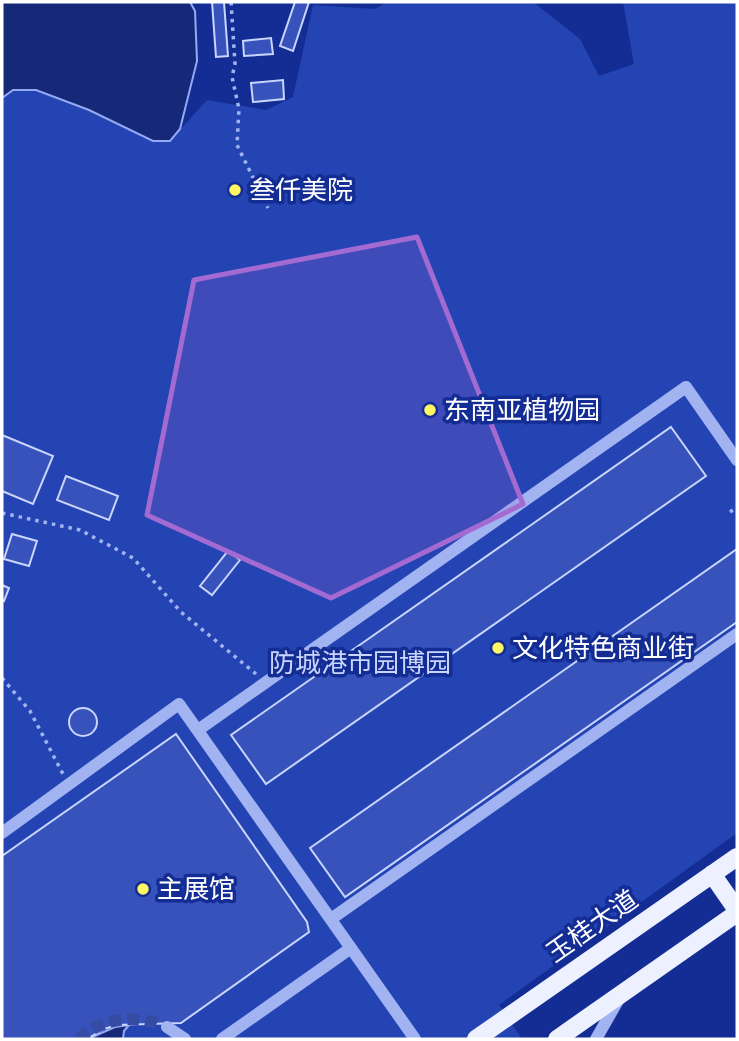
<svg xmlns="http://www.w3.org/2000/svg" width="739" height="1041" font-family="'Alegreya Sans','Noto Sans SC',sans-serif">
	<style>
		.green { fill: #2544b3 }
		.water { fill: #162978; stroke: #94aaf5; stroke-width: 2 }
		.building { fill: #3753bb; stroke: #c9d5fd; stroke-width: 2 }
		.lines { fill: none; stroke-linecap: round; stroke-linejoin: round }
		.minor-tunnel { stroke: #364ca4; stroke-width: 12; stroke-dasharray: 12 6; stroke-linecap: butt }
		.path { stroke: #a2b3f2; stroke-width: 3.5; stroke-dasharray: 3.5 5; stroke-linecap: butt }
		.minor { stroke: #a2b3f2; stroke-width: 12 }
		.major { stroke: #edf0ff; stroke-width: 18 }
		.marked { fill: #a36bd2; fill-opacity: 0.2; stroke: #a36bd2; stroke-width: 5; stroke-linejoin: round }
		.poi-dot { fill: #fff663; stroke: #132d94; stroke-width: 2.5 }
		.labels { text-anchor: middle; stroke-width: 7; stroke-linejoin: round; paint-order: stroke }
		.poi-label { font-size: 26px; fill: #fff; stroke: #132d94; text-anchor: start }
		.park-label { font-size: 26px; fill: #c9d5fd; stroke: #132d94 }
		.street-label { font-size: 26px; fill: #fff; stroke: #132d94 }
	</style>
	<rect width="100%" height="100%" fill="#132d94"/>
	<path class="green" d="M387,2h146l47,37 19,37 35,-12 -11,-62h114v831l-238,172 23,34h-520v-941l11,-8h23l134,51 37,-41 59,10 27,-13 20,-92 62,4z"/>
	<path class="water" d="M2,2h188l5,9 2,50 -17,68 -10,12h-17l-64,-31 -53,-20h-23l-11,8z
		M129,1025l-5,6 -1,8h-35l27,-12z"/>
	<path class="building" d="M212,2h12l4,54 -12,1z
		M295,2h14l-16,49 -13,-5z
		M271,38l2,16 -29,2 -1,-15z
		M283,80l1,19 -31,3 -2,-19z
		M671,427l35,49 -440,308 -35,-49z
		M2,435l51,21 -20,48 -31,-13z
		M66,476l52,20 -9,24 -52,-20z
		M12,534l25,7 -8,25 -25,-7z
		M737,549v73l-392,275 -35,-49z
		M228,551l12,9 -28,35 -12,-9z
		M2,585l7,3 -5,13 -2,-1z
		M69 722a14 14 0 1 1 28 0a14 14 0 1 1-28 0Z
		M176,734l131,188 2,10 -128,91 -64,2 -13,4 -17,10h-85v-183z"/>
	<g class="lines">
		<path class="minor-tunnel" d="M78,1039c26,-22 58,-25 89,-12"/>
		<path class="path" d="M231,2l4,62 -3,13 7,32 -2,36 31,63
			M730,512l7,-5
			M2,513l78,17 53,28 48,54 75,62
			M2,678l28,33 33,63"/>
		<path class="minor" d="M198,730l488,-343 51,73
			M2,833l177,-129 236,335
			M331,919l406,-285
			M167,1027l18,12
			M222,1039l129,-91
			M596,1039l24,-42"/>
		<path class="major" d="M712,874l25,36
			M476,1039l261,-182
			M557,1039l180,-126"/>
	</g>
	<path class="marked" d="M417,237l106,267 -192,94 -184,-83 47,-235z"/>
	<g class="poi-dot">
		<circle cx="235" cy="190" r="7"/>
		<circle cx="430" cy="410" r="7"/>
		<circle cx="498" cy="648" r="7"/>
		<circle cx="143" cy="889" r="7"/>
	</g>
	<g class="labels">
		<g class="poi-label">
			<text x="249" y="199">叁仟美院</text>
			<text x="444" y="419">东南亚植物园</text>
			<text x="512" y="657">文化特色商业街</text>
			<text x="157" y="898">主展馆</text>
		</g>
		<g class="park-label">
			<text x="360" y="672">防城港市园博园</text>
		</g>
		<g class="street-label">
			<text transform="translate(592 926) rotate(-35)" y="9">玉桂大道</text>
		</g>
	</g>
	<rect width="739" height="1041" fill="none" stroke="#ffffff" stroke-width="7"/>
</svg>
